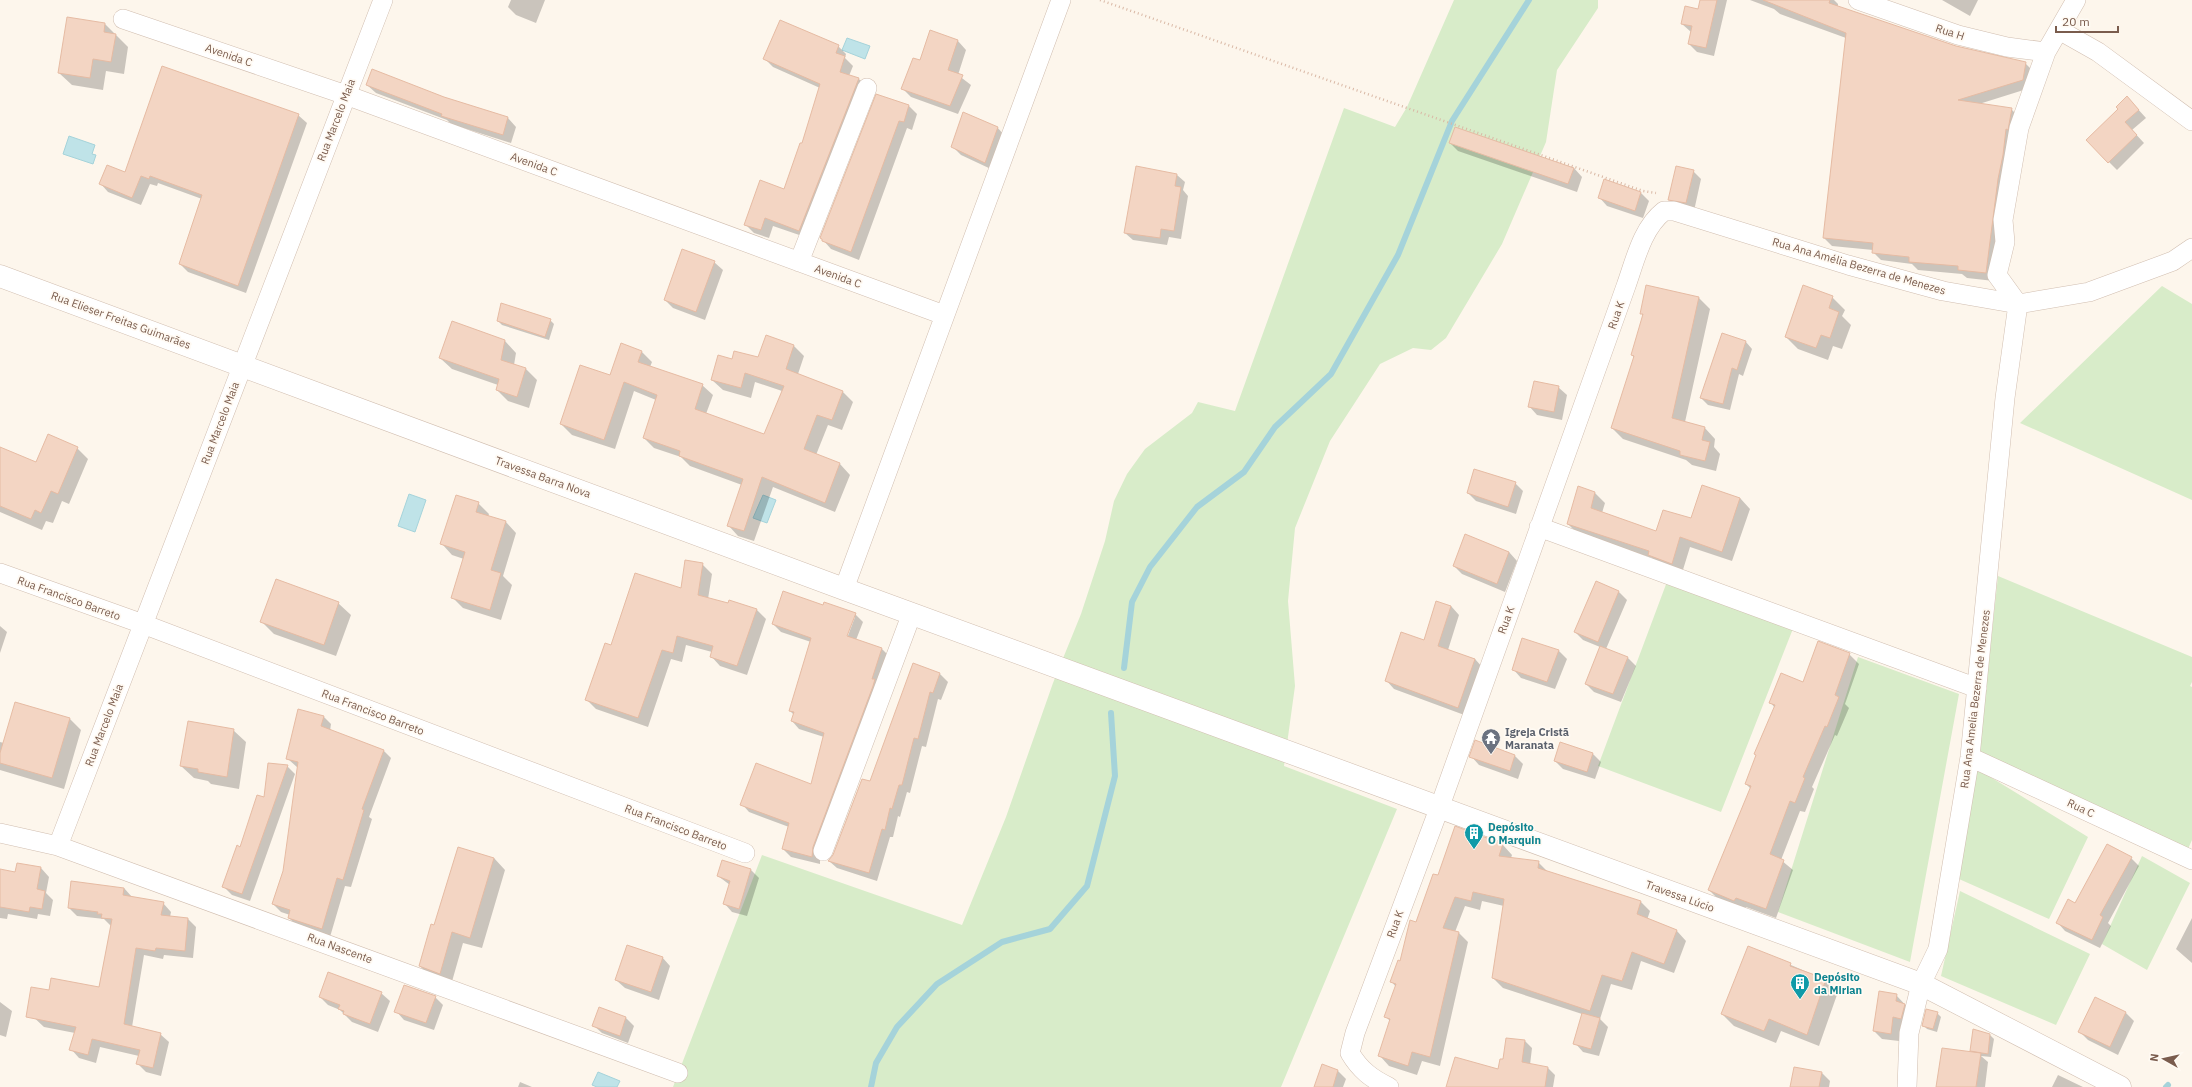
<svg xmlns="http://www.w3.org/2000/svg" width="2192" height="1087" font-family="'IBM Plex Sans',sans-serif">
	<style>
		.green { fill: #d8ecc9 }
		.water { fill: #bfe3e8; stroke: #a5d3da }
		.shadow { fill: #0003; fill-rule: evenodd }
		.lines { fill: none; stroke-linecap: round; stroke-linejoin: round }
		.stream { stroke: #a5d3da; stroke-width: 6 }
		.building { fill: #f3d5c3; stroke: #e6bba3 }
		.minor-casing { stroke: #d1beb0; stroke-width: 20 }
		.tertiary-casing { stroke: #d1beb0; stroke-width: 23 }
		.path { stroke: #d9b8a5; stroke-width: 2.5; stroke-dasharray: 1 3; stroke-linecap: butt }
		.minor { stroke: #fff; stroke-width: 19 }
		.tertiary { stroke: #fff; stroke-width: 22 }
		.labels { text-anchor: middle; stroke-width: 3.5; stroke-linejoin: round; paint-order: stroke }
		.street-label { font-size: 11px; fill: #7a5c4d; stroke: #fffaf3 }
		.worship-label { font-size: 11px; font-weight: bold; fill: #5b616d; stroke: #fffaf3; text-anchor: start }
		.culture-label { font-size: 11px; font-weight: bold; fill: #0d838f; stroke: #fffaf3; text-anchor: start }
	</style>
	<rect width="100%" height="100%" fill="#fdf6ec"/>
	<path class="green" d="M1454,0h144v8l-41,62 -11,72 -44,102 -56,94 -15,12 -18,-2 -33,16 -50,77 -35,87 -7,73 7,85 -11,80 113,43 -116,278h-608l89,-232 200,70 44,-108 47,-134 28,-69 24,-73 9,-40 13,-27 18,-25 47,-36 6,-11 37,9 109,-303 51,19 12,-20z
		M2162,286l30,18v196l-172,-77z
		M1998,576l194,81v25l-2,4 2,1v153l-5,11 -208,-97z
		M1668,579l128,42 -75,191 -123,-46z
		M1858,657l101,37 -49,268 -132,-50z
		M1974,767l114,70 -39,82 -90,-40z
		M2142,856l48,27 -43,87 -45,-26z
		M1960,891l130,63 -34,71 -115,-49z"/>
	<path class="water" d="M847,38l23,8 -5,13 -23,-9z
		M69,136l26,9 -3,9 4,1 -3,9 -30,-10z
		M409,494l17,6 -11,32 -17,-6z
		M763,495l13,5 -9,23 -14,-5z
		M598,1072l22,9 -3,6h-20l-5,-2z"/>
	<path class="shadow" d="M511,0h34l-9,23 -20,-8 -8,-8z
		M1701,0h26l-13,56 -17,-4 -8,-8 2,-12 -9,-8 17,-14z
		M1750,0h84l4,4v3l117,40 70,16 8,8 -3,17 -51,16 32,5 8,8 -25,164 -27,-3 -5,-4 -44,-4 -6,-6 -31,-4 -8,-8v-2l-41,-4 -8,-8 22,-200 -66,-24 -6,-5z
		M1942,0h36l-8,16z
		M105,24l23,23 -4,27 -18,-3 -3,19 -31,-5 -13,-12z
		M931,32l27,9 8,9 -8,25 13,10 -13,29 -47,-17 -9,-9 18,-26z
		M838,46l8,8 -1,4 8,8 -4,10 9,2 9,9 -59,151 -35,-12 -4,12 -15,-5 -9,-9 40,-34 17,-46 18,-56 -47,-21 -8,-8z
		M367,85l76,13 65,20 8,9 -5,16 -60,-19 -4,-4 -71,-27z
		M877,95l32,11 8,8 -5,16 -5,-2 -48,132 -28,-11 -8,-9z
		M2127,97l19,21 -14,12 12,13 -27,27 -30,-30 32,-31z
		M298,115l9,8 -61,170 -58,-21 -8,-8 22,-65 -44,-16 -1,3 -7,-2 -9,21 -33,-13 -8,-9z
		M997,127l8,9 -12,34 -32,-15 -9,-9z
		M1450,143l124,25 8,9 -5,15 -119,-41z
		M1693,171l8,8 -7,32 -17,-3 -8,-8z
		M1177,175l8,7 -2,8 5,6 -7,43 -12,-2 -2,8 -34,-5 -8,-7z
		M1641,193l8,8 -6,17 -36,-12 -8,-9z
		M714,262l9,8 -18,50 -32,-12 -8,-8z
		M1647,286l52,12 11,11 -25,113 19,5 11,12 -1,8 6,7 -4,17 -24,-6 -6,-5 -63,-21 -11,-11 22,-70 -2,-3 11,-39 -2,-3z
		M1832,297l13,13 -3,6 9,9 -9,24 -9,-3 -5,14 -30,-11 -12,-12z
		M550,320l4,4 -5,16 -47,-15 -4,-4z
		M766,337l28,9 10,10 -6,18 44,17 11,11 -11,28 -14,-5 -12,30 24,9 10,11 -15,37 -62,-25 -19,54 -16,-5 -10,-11 14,-40 -52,-19 -9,-9 -27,-9 -10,-10 12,-38 -22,-9 -19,58 -43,-14 -11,-11 49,-48 12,-31 20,7 10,10 -2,5 52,18 11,10 -7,19 59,21 17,-44 -27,-9 -4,16 -28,-8 -11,-10 20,-20 27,-2z
		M505,341l11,12 -2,12 12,4 11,11 -8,28 -21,-7 -11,-11 1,-5 -46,-16 -12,-11z
		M1746,342l6,7 -9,27 -4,-2 -9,36 -22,-5 -7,-7z
		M1558,387l9,8 -5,25 -25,-5 -8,-9z
		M0,448l36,16 41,-16 11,11 -19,45 -7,-3 -9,22 -7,-2 -4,9 -42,-18z
		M1515,483l8,8 -7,23 -40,-13 -8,-8z
		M1595,493l10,10 -3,10 54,19 35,-12 49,-22 10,11 -18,52 -42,-14 -8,26 -23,-8 -7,-7 -74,-24 -10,-10z
		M478,503l11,11 -1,3 18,5 10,11 -13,43 9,9 -11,35 -38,-12 -11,-11 12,-38 -12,-4 -10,-11z
		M1466,536l43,16 8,9 -12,31 -43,-18 -8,-8z
		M702,564l10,10 -4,25 21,5 1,-3 27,9 9,9 -19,56 -27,-9 -9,-10 1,-4 -26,-7 -4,17 -11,-3 -23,68 -52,-18 -9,-9 25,-53 70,-57z
		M1596,583l23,9 8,8 -21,49 22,9 8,8 -15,36 -27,-10 -8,-8 14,-37 -17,-7 -8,-8z
		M1437,602l14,4 8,9 -11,35 27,9 8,9 -16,48 -73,-27 -8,-9 38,-38z
		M338,603l13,12 -15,41 -62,-22 -12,-12z
		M824,606l31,8 8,8 -7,18 26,9 8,8 -70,198v9l-29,-7 -8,-8 6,-22 -40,-15 -7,-8 70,-18 12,-49 -25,-8 -7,-8 2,-6 -4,-4 21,-69 -30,-10 -8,-8zM853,617h2l-9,24 -2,-1z
		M0,626l7,6 -7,21z
		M1523,640l36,11 8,8 -12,30 -34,-11 -8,-9z
		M1849,654l10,10 -14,40 4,4 -12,28 -2,-1 -23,52 2,2 -9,23 -5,-1 -19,49 12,10 -17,48 -30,-11 -2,3 -25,-10 -10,-10 42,-101 -5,-5 29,-76 -5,-6 34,-18z
		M940,674l8,8 -7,18 -3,-1 -12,48 -4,-1 -12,47 -3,-1 -7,25 -2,-1 -5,21h-3l-13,44 -40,-13 -8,-7 5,-6 37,-72z
		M323,716l8,8 -1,7 53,19 8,8 -22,59 3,2 -21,68 -6,-1 -15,51 -33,-11 -8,-8 1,-3 -9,-3 -8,-8 11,-33 14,-103 -10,-9z
		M70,719l11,11 -17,59 -64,-19v-28l4,1z
		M233,730l13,12 -7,47 -28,-5 -3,-3 -14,-3 -13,-12z
		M1476,742l39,14 8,8 -5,15 -39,-14 -8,-9z
		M1593,754l8,8 -6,17 -32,-10 -8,-8z
		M287,766l8,8 -45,127 -18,-6 -9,-9 42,-88z
		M1455,828l48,17 9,10 -1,3 27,4 10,10 93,30 9,9 -3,9 30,11 9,10 -12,32 -33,-12 -9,29 -21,-6 -11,35 8,8 -9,29 -16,-4 -8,-9 7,-29 -79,-26 -10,-10 11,-72 -22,-5 -2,9 -15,-4 -10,26 4,1 9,9 -28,124 -18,-5 -5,14 -28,-9 -9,-10 10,-35 -5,-5 11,-29 -5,-6 10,-18 15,-40 22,-46z
		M494,858l11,12 -23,78 -19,-5 -12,42 -20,-7 -11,-12 15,-40z
		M2131,858l8,8 -31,57 3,3 -11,22 -35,-17 -8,-9 18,-18z
		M723,861l28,9 8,8 -12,38 -15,-4 -8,-9 6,-18 -12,-9z
		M41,868l8,9 -3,16 7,7 -3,16 -12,-2 -1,5 -29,-5 -1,5 -7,-1v-48l16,3z
		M124,888l8,9 31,6 8,9 -1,5 18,2 8,8 -3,31 -29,-3 -1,4 -19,-4 -12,72 28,7 9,8 -8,34 -15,-4 -8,-8 1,-8 -39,-9 -4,16 -17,-5 -8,-9 4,-16 -31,-6 -16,-15 21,-20 50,-4 12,-62 -7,-7 -27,-3 -8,-8z
		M2192,918v45l-16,-14z
		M1749,947l77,33 12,12 -19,54 -38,-15 -5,12 -42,-17 -12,-12z
		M662,957l8,9 -11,34 -34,-12 -9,-8z
		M381,993l9,8 -12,31 -26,-10 -12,-12 -12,-5 -8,-8z
		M1896,995l17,18 -12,12 -2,16 -17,-2 -8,-8z
		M435,997l8,8 -9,25 -30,-10 -8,-9z
		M2095,998l31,15 8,8 -16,34 -30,-15 -8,-8z
		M0,1002l12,9 -6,26 -6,-2z
		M600,1008l26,10 8,8 -6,17 -26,-10 -9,-8z
		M1937,1013l4,4 -4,15 -10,-3 -4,-4z
		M1990,1035l4,4 -3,18 -10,-1 7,6 -3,25h-48l37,-34 -3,-2z
		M1525,1041l7,7 -2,17 18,3 7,7 -2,12h-106l52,-16 5,-11z
		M1795,1068l27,5 8,8 -1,6h-38z
		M1338,1071l8,8 -3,8h-27z
		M2058,1075l25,12h-31z
		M520,1082l12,5h-14z"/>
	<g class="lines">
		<path class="stream" d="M1124,668l8,-66 18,-35 47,-60 47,-35 31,-45 56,-53 67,-119 54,-134 77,-121
			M871,1087l5,-24 21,-36 40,-43 65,-42 48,-13 37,-43 28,-110 -4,-63
			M2166,1087l2,-2"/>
	</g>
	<path class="building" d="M1700,0h17l-11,48 -18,-4 4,-18 -11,-2 4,-18 13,3z
		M1763,0h67l-1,3 127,43 70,16 -3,18 -65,20 54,8 -4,22 -2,-1 -3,26 -5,24 -12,94 -28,-3v-4l-49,-4v-5l-37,-4 1,-10 -50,-5 23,-205z
		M67,17l38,6 -1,9 12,2 -5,28 -18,-3 -3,19 -32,-5z
		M780,20l59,25 -3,8 9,3 -5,16 19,6 -60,153 -34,-13 -4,12 -17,-5 16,-45 24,9 16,-46h2l18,-59 -57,-25z
		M930,30l28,10 -10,30 15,5 -13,31 -49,-17 12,-31 7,2z
		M162,66l137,48 -61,172 -59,-22 23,-69 -52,-19 -1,3 -8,-3 -9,22 -33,-14 8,-19 18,7z
		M372,69l72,28 64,20 -5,18 -62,-19 1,-2 -76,-29z
		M876,94l33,11 -5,17 -5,-1 -48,131 -29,-11v-2l-2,-1z
		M2127,96l12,14 -14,12 12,13 -29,28 -22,-23 32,-31 -2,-2z
		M963,112l35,15 -13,36 -34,-16z
		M1455,127l119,41 -6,16 -119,-41z
		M1136,166l41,8 -2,12 6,1 -7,44 -13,-2 -1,9 -36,-5z
		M1676,166l18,4 -8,33 -18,-3z
		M1604,179l37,13 -6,19 -37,-13z
		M682,249l33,12 -19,51 -32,-12z
		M1646,285l53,12 -27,121 33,9 -3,13 8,2 -5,19 -25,-6v-4l-69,-23 23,-72 -3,-1 12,-41h-3z
		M1803,285l30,11 -4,12 10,4 -9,26 -9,-3 -5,13 -31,-11z
		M501,303l50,16 -6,18 -48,-16z
		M452,321l53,19 -4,20 25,8 -9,29 -21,-7 3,-11 -60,-21z
		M1722,333l24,8 -9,29 -5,-2 -9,36 -23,-6z
		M766,335l28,10 -8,24 57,22 -11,29 -15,-5 -13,34 36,14 -15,40 -63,-26 -18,54 -17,-5 16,-47 -64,-23 1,-5 -37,-13 14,-43 -33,-13 -20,58 -44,-16 20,-59 30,10 11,-32 21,8 -4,11 65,22 -8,25 69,25 20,-48 -39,-13 -4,15 -30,-8 7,-25 14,4 2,-8 24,6z
		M1534,381l25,5 -5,26 -26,-5z
		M48,434l30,13 -20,47 -7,-3 -10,22 -6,-3 -4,9 -31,-13v-59l36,15z
		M1474,469l42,13 -8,25 -41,-14z
		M1702,485l38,13 -18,54 -42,-15 -8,27 -24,-9 1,-4 -82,-27 11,-38 17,6 -4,16 65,23 7,-21 28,8z
		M456,495l23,7 -3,10 30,9 -15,49 10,3 -11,37 -39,-12 14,-46 -25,-8z
		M1465,534l44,18 -12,32 -44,-18z
		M685,560l18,3 -5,32 30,8 1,-3 28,9 -20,57 -27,-9 3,-11 -36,-10 -4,17 -11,-3 -24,68 -53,-18 20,-57 6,2 24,-72 46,15z
		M276,579l63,23 -15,43 -64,-23z
		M1596,581l23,10 -21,51 -24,-10z
		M783,591l40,14 1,-3 32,11 -9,23 35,12 -10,31h3l-2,7 -60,161 -1,10 -30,-8 7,-26 -49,-18 16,-42 55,21 13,-51 -33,-12 3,-9 -5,-1 22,-73 -39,-14z
		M1436,601l15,5 -13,40 37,13 -17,49 -73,-27 16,-49 23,8z
		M1522,638l37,12 -12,32 -35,-12z
		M1818,641l32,12 -15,42 4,2 -12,30 -2,-1 -22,51 2,1 -10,25 -5,-2 -20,53 14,6 -18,49 -30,-11 -2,3 -26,-11 43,-104 -6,-2 11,-29 -2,-1 21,-49 -6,-2 12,-30 22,9z
		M1600,646l28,11 -15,37 -28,-10z
		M913,663l27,10 -7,20 -3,-1 -12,47 -4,-1 -12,47h-3l-7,24 -2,-1 -5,22 -3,-1 -13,44 -41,-12 5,-6 29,-76 8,2z
		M15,702l55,16 -18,60 -52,-15v-10z
		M298,709l26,7 -3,10 63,24 -22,59 2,1 -21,70 -6,-2 -15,51 -34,-11 2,-8 -18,-6 11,-33 15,-109 -12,-3z
		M188,721l46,8 -7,48 -29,-5v-3l-18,-3z
		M1475,740l40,15 -5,16 -41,-14z
		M1560,742l33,11 -6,19 -33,-11z
		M268,763l20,2 -46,129 -20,-7 15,-42 3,2 17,-52 7,2z
		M1455,826l48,18 -4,12 40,5 -1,7 103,33 -4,13 40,16 -13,34 -32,-12 -10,29 -20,-6 -12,36 -98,-33 12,-79 -31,-7 -2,9 -16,-4 -12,31 16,4 -29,125 -18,-5 -4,14 -30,-10 12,-37 -6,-2 12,-33 -6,-2 8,-22 2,1 10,-41 6,2 17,-48 5,1z
		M2107,844l25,13 -32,58 3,2 -11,23 -36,-17 12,-24 7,4z
		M458,847l36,11 -24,80 -18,-6 -12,42 -21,-8 12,-42 3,1z
		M722,860l29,9 -12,40 -16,-5 7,-23 -13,-5z
		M17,863l24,4 -4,22 8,2 -3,18 -12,-2 -1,5 -29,-5v-38l15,3z
		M71,881l53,7 -1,7 41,7 -3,13 27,3 -3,33 -29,-3 -1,3 -19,-3 -12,76 37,9 -8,35 -17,-4 4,-14 -48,-11 -4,16 -19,-5 7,-23 -50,-10 5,-30 18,3 2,-12 48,9 13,-68 -11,-1 1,-4h-5l1,-2 -30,-4z
		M627,945l36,12 -12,35 -36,-12z
		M1748,946l43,17 -1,3 36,13 -19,56 -38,-16 -5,12 -43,-17z
		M328,972l54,20 -12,32 -27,-10 1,-3 -6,-2 2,-4 -21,-8z
		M404,985l32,11 -10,27 -32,-11z
		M1879,991l18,3 -1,7 9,3 -4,15 -8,-2 -2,17 -18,-3z
		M2095,997l31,15 -16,35 -32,-15z
		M599,1007l27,10 -6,19 -28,-10z
		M1926,1009l12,3 -5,17 -11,-3z
		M1582,1013l18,5 -9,31 -18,-5z
		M1973,1029l17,5 -2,20 -18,-3z
		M1506,1038l19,2 -3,22 26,5 -3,20h-99l9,-30 43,12 2,-10h3z
		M1942,1048l39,5 -5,34h-40z
		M1322,1064l16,6 -5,17h-19z
		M1794,1067l28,5 -3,15h-29z"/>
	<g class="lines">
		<defs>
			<path id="minor" d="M1858,0l100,35 49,12 39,5
				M123,19l223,76 598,220
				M2059,30l39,22 94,69
				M799,262l68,-174
				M2018,304l-21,-29 8,-33 -2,-22 16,-92 27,-76 30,-52
				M1539,527l438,161
				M0,573l143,51 602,229
				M844,589l217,-589
				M1970,757l222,103
				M0,833l58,13 620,227
				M58,846l325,-846
				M823,851l89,-238
				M1389,1087c-17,-8 -29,-17 -39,-34l5,-20 85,-227 186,-520c9,-25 16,-58 38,-75h10l174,54 95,26 75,13 71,-12 84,-31 19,-13
				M1907,1087l2,-54 12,-49 17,-35 32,-192 35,-359 13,-94"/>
			<path id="tertiary" d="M0,276l844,313 1077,395 199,103"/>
		</defs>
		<use href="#minor" class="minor-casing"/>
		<use href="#tertiary" class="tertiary-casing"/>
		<path class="path" d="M1100,0l543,191 13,2"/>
		<use href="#minor" class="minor"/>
		<use href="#tertiary" class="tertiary"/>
	</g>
	<defs>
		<symbol id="temple-pin" viewBox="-11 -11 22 30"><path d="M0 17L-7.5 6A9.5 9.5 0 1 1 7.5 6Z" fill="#6b7280" stroke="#fffaf3"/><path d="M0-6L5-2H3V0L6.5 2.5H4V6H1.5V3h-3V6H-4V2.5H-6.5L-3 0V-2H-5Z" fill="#fff"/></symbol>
		<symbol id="building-pin" viewBox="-11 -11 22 30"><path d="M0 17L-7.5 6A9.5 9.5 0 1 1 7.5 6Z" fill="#0f9aa8" stroke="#fffaf3"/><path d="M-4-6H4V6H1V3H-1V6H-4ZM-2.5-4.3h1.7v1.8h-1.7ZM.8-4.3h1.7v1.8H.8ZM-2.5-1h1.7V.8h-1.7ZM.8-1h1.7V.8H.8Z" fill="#fff"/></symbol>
	</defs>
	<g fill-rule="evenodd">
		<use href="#temple-pin" x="1480" y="727" width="22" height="30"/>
		<use href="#building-pin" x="1463" y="822" width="22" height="30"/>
		<use href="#building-pin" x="1789" y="972" width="22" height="30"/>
	</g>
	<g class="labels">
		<g class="street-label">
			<text transform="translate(1950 32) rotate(18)" y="4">Rua H</text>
			<text transform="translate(229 55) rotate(19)" y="4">Avenida C</text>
			<text transform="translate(336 120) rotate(-69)" y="4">Rua Marcelo Maia</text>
			<text transform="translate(534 164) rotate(20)" y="4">Avenida C</text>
			<text transform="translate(1859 266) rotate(16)" y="4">Rua Ana Amélia Bezerra de Menezes</text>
			<text transform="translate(838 276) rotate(20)" y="4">Avenida C</text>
			<text transform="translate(1616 315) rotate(-71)" y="4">Rua K</text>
			<text transform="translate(121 320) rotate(20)" y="4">Rua Elieser Freitas Guimarães</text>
			<text transform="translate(220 423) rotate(-69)" y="4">Rua Marcelo Maia</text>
			<text transform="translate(543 477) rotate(20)" y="4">Travessa Barra Nova</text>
			<text transform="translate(69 598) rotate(20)" y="4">Rua Francisco Barreto</text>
			<text transform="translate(1506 620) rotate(-70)" y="4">Rua K</text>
			<text transform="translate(1975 699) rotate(-83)" y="4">Rua Ana Amelia Bezerra de Menezes</text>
			<text transform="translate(373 712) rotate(21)" y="4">Rua Francisco Barreto</text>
			<text transform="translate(104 725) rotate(-69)" y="4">Rua Marcelo Maia</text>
			<text transform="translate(2081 808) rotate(25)" y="4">Rua C</text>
			<text transform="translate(676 827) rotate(21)" y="4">Rua Francisco Barreto</text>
			<text transform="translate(1680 896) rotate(20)" y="4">Travessa Lúcio</text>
			<text transform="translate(1395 924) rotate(-70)" y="4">Rua K</text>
			<text transform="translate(340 948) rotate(20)" y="4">Rua Nascente</text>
		</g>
		<g class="worship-label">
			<text x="1505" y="736">Igreja Cristã<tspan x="1505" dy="13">Maranata</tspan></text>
		</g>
		<g class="culture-label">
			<text x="1488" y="831">Depósito<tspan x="1488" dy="13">O Marquin</tspan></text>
			<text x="1814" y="981">Depósito<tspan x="1814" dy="13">da Mirian</tspan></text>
		</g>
	</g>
	<g transform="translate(2164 1059) rotate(278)" stroke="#fffaf3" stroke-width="3" paint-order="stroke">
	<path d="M0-3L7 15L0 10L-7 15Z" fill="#7a5c4d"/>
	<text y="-6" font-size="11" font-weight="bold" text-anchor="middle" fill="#7a5c4d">N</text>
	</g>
	<path d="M2056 26v6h62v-6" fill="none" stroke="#7a5c4d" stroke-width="2"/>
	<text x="2062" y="26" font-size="12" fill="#7a5c4d" stroke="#fffaf3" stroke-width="3" paint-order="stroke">20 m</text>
</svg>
